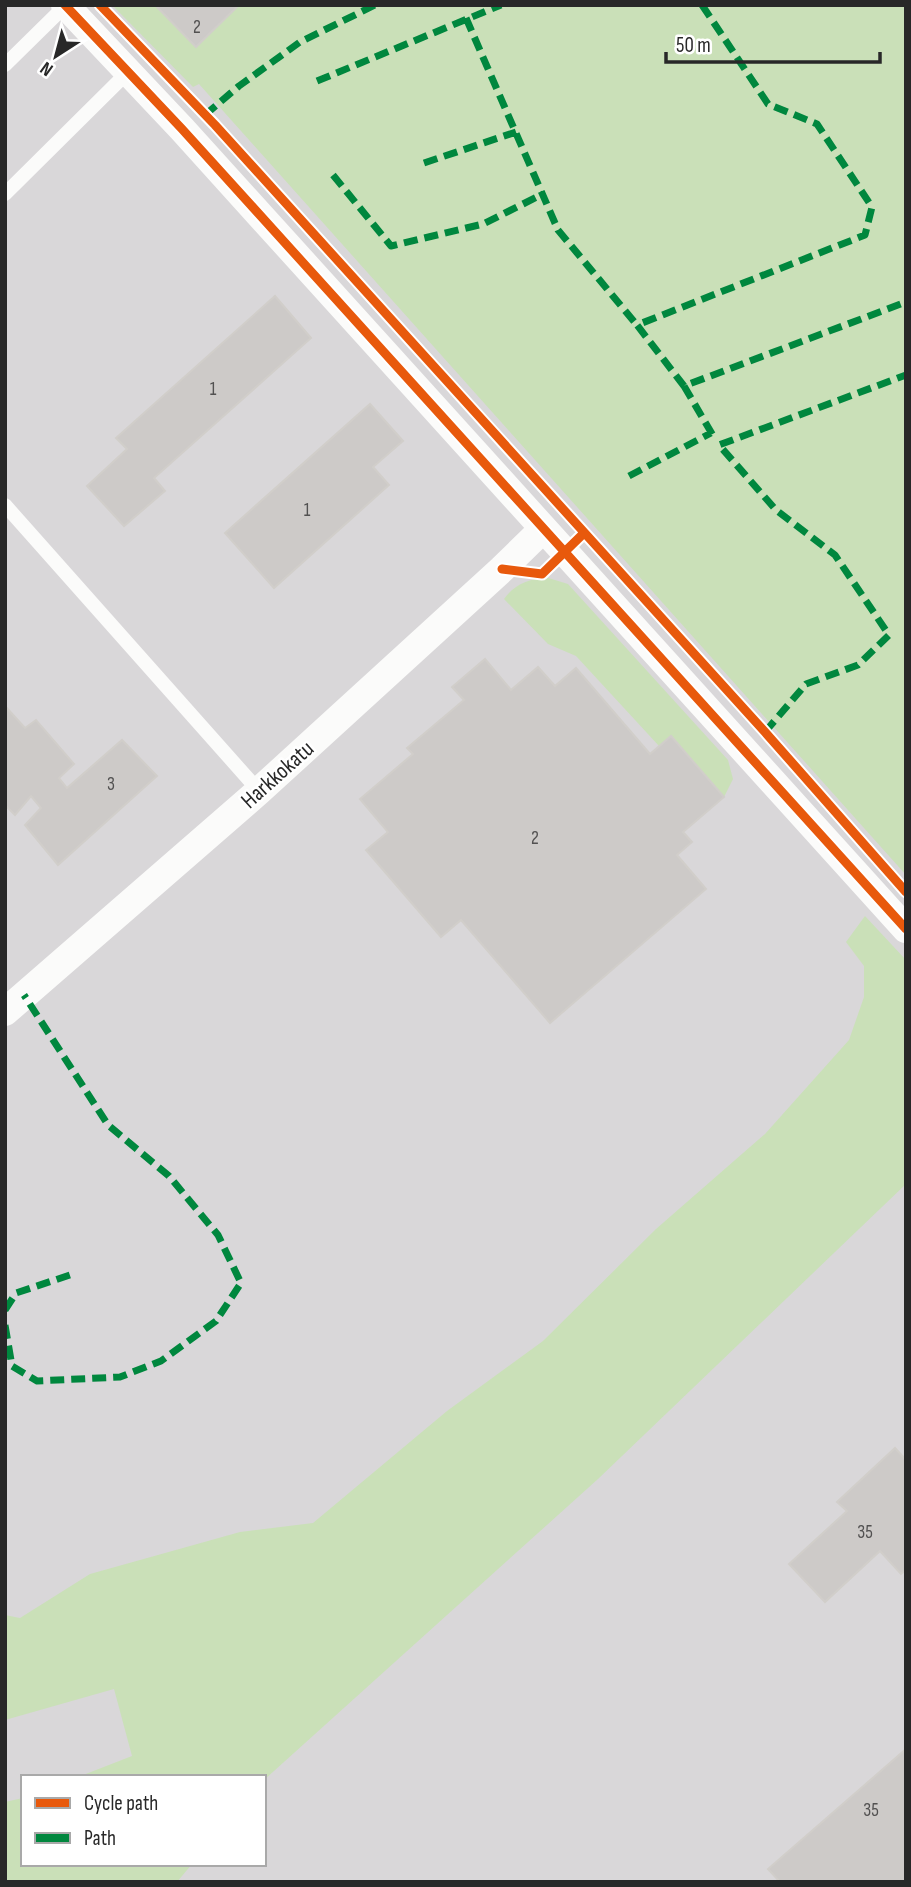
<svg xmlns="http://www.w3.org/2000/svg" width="911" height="1887" font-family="'Sofia Sans Condensed',sans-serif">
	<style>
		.industrial { fill: #d9d7d9; fill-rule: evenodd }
		.green { fill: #cae0b8 }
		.building { fill: #cdcac8; stroke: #d1ceca; stroke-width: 2 }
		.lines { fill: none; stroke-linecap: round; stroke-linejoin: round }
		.service { stroke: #fbfbfa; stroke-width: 14 }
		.minor { stroke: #fbfbfa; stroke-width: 28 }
		.quiet { stroke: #00873e; stroke-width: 7; stroke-dasharray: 14 7; stroke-linecap: butt }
		.cycleway-casing { stroke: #fff; stroke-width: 13 }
		.cycleway { stroke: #e8590c; stroke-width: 9 }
		.labels { text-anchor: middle; stroke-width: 5; stroke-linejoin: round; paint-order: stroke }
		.number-label { font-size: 19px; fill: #525151 }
		.street-label { font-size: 23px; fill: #282828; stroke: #fff }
	</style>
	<rect width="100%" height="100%" fill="#e6e2de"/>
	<path class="industrial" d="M5,5h901v1877h-901zM23,1777h241v87h-241z"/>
	<path class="green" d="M112,5h43l41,42 43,-42h667v870l-707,-791 -6,3z
		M545,577l23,7 160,176 5,19 -9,18 -52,-61 -13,10 -83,-90 -28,-12 -44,-45c11,-15 23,-19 41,-22z
		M865,916l41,44v224l-308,295 -334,301v-3h-186l54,-21 -18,-67 -109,31v-105l15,3 70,-44 150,-42 73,-9 134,-112 96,-70 113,-112 109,-95 84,-94 15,-43v-31l-18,-24z
		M23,1798v66h169l-15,18h-172v-80z"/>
	<path class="building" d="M155,5h84l-43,42z
		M275,296l36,42 -157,140 11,13 -41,35 -37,-40 40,-37 -11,-11z
		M370,404l33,37 -30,26 16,18 -115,103 -49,-55z
		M485,659l26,31 27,-23 17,19 21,-18 74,86 21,-18 53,61 -41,35 9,10 -15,13 29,34 -156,134 -89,-103 -20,17 -75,-87 22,-18 -28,-33 53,-45 -6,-6 57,-48 -12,-13z
		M5,706l20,22 11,-8 38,44 -15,14 8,10 55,-48 35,36 -99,89 -33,-40 16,-17 -10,-12 -16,19 -10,-10z
		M895,1448l11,12v110l-5,4 -21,-23 -55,51 -36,-38 58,-53 -10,-9z
		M906,1749v133h-126l-12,-13z"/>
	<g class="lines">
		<path class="service" d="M5,65l60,-59
			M5,194l124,-123
			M5,505l254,286"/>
		<path class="minor" d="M65,5l117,124 724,800
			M5,1012l254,-221 243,-222 40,-39"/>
		<path class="quiet" d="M702,5l66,99 49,20 55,83 -7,28 -228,90 47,61 222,-84
			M466,18l92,212 79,95
			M317,81l184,-76
			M205,115l34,-29 61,-44 75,-37
			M424,163l92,-31
			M333,175l58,71 92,-22 60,-30
			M684,386l31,53
			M629,476l82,-43
			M765,732l41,-48 52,-19 31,-30 -54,-80 -59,-45 -57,-65 187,-70
			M5,1310l11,-17 57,-19
			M5,1325l7,41 25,15 83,-4 41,-16 55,-40 25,-38 -23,-48 -49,-59 -61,-51 -84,-130"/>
		<defs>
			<path id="cycleway" d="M65,5l117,124 724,800
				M100,5l115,120 550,607 141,160
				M502,569l40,5 41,-40"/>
		</defs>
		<use href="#cycleway" class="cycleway-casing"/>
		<use href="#cycleway" class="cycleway"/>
	</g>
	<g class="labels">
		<g class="number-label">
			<text x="197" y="33">2</text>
			<text x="213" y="395">1</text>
			<text x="307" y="516">1</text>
			<text x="111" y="790">3</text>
			<text x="535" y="844">2</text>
			<text x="865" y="1538">35</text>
			<text x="871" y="1816">35</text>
		</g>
		<g class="street-label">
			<text transform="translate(277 774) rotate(-42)" y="8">Harkkokatu</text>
		</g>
	</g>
	<rect width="911" height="1887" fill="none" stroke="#282828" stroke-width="14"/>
	<rect x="21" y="1775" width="245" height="91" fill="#ffffff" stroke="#a9a9a9" stroke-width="2"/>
	<rect x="35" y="1798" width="35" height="10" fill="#e8590c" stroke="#a9a9a9" stroke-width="2"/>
	<text x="84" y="1810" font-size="21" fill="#282828">Cycle path</text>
	<rect x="35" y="1833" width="35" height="10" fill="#00873e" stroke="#a9a9a9" stroke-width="2"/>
	<text x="84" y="1845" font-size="21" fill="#282828">Path</text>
	<g transform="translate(56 56) rotate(216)" stroke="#ffffff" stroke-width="5" paint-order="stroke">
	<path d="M0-5L12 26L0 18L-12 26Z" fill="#282828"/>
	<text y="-10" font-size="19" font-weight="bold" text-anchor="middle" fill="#282828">N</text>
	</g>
	<path d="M666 52v10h214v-10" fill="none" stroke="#282828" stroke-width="3.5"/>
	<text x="676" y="52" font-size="21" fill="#282828" stroke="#ffffff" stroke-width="5" paint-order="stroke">50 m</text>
</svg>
